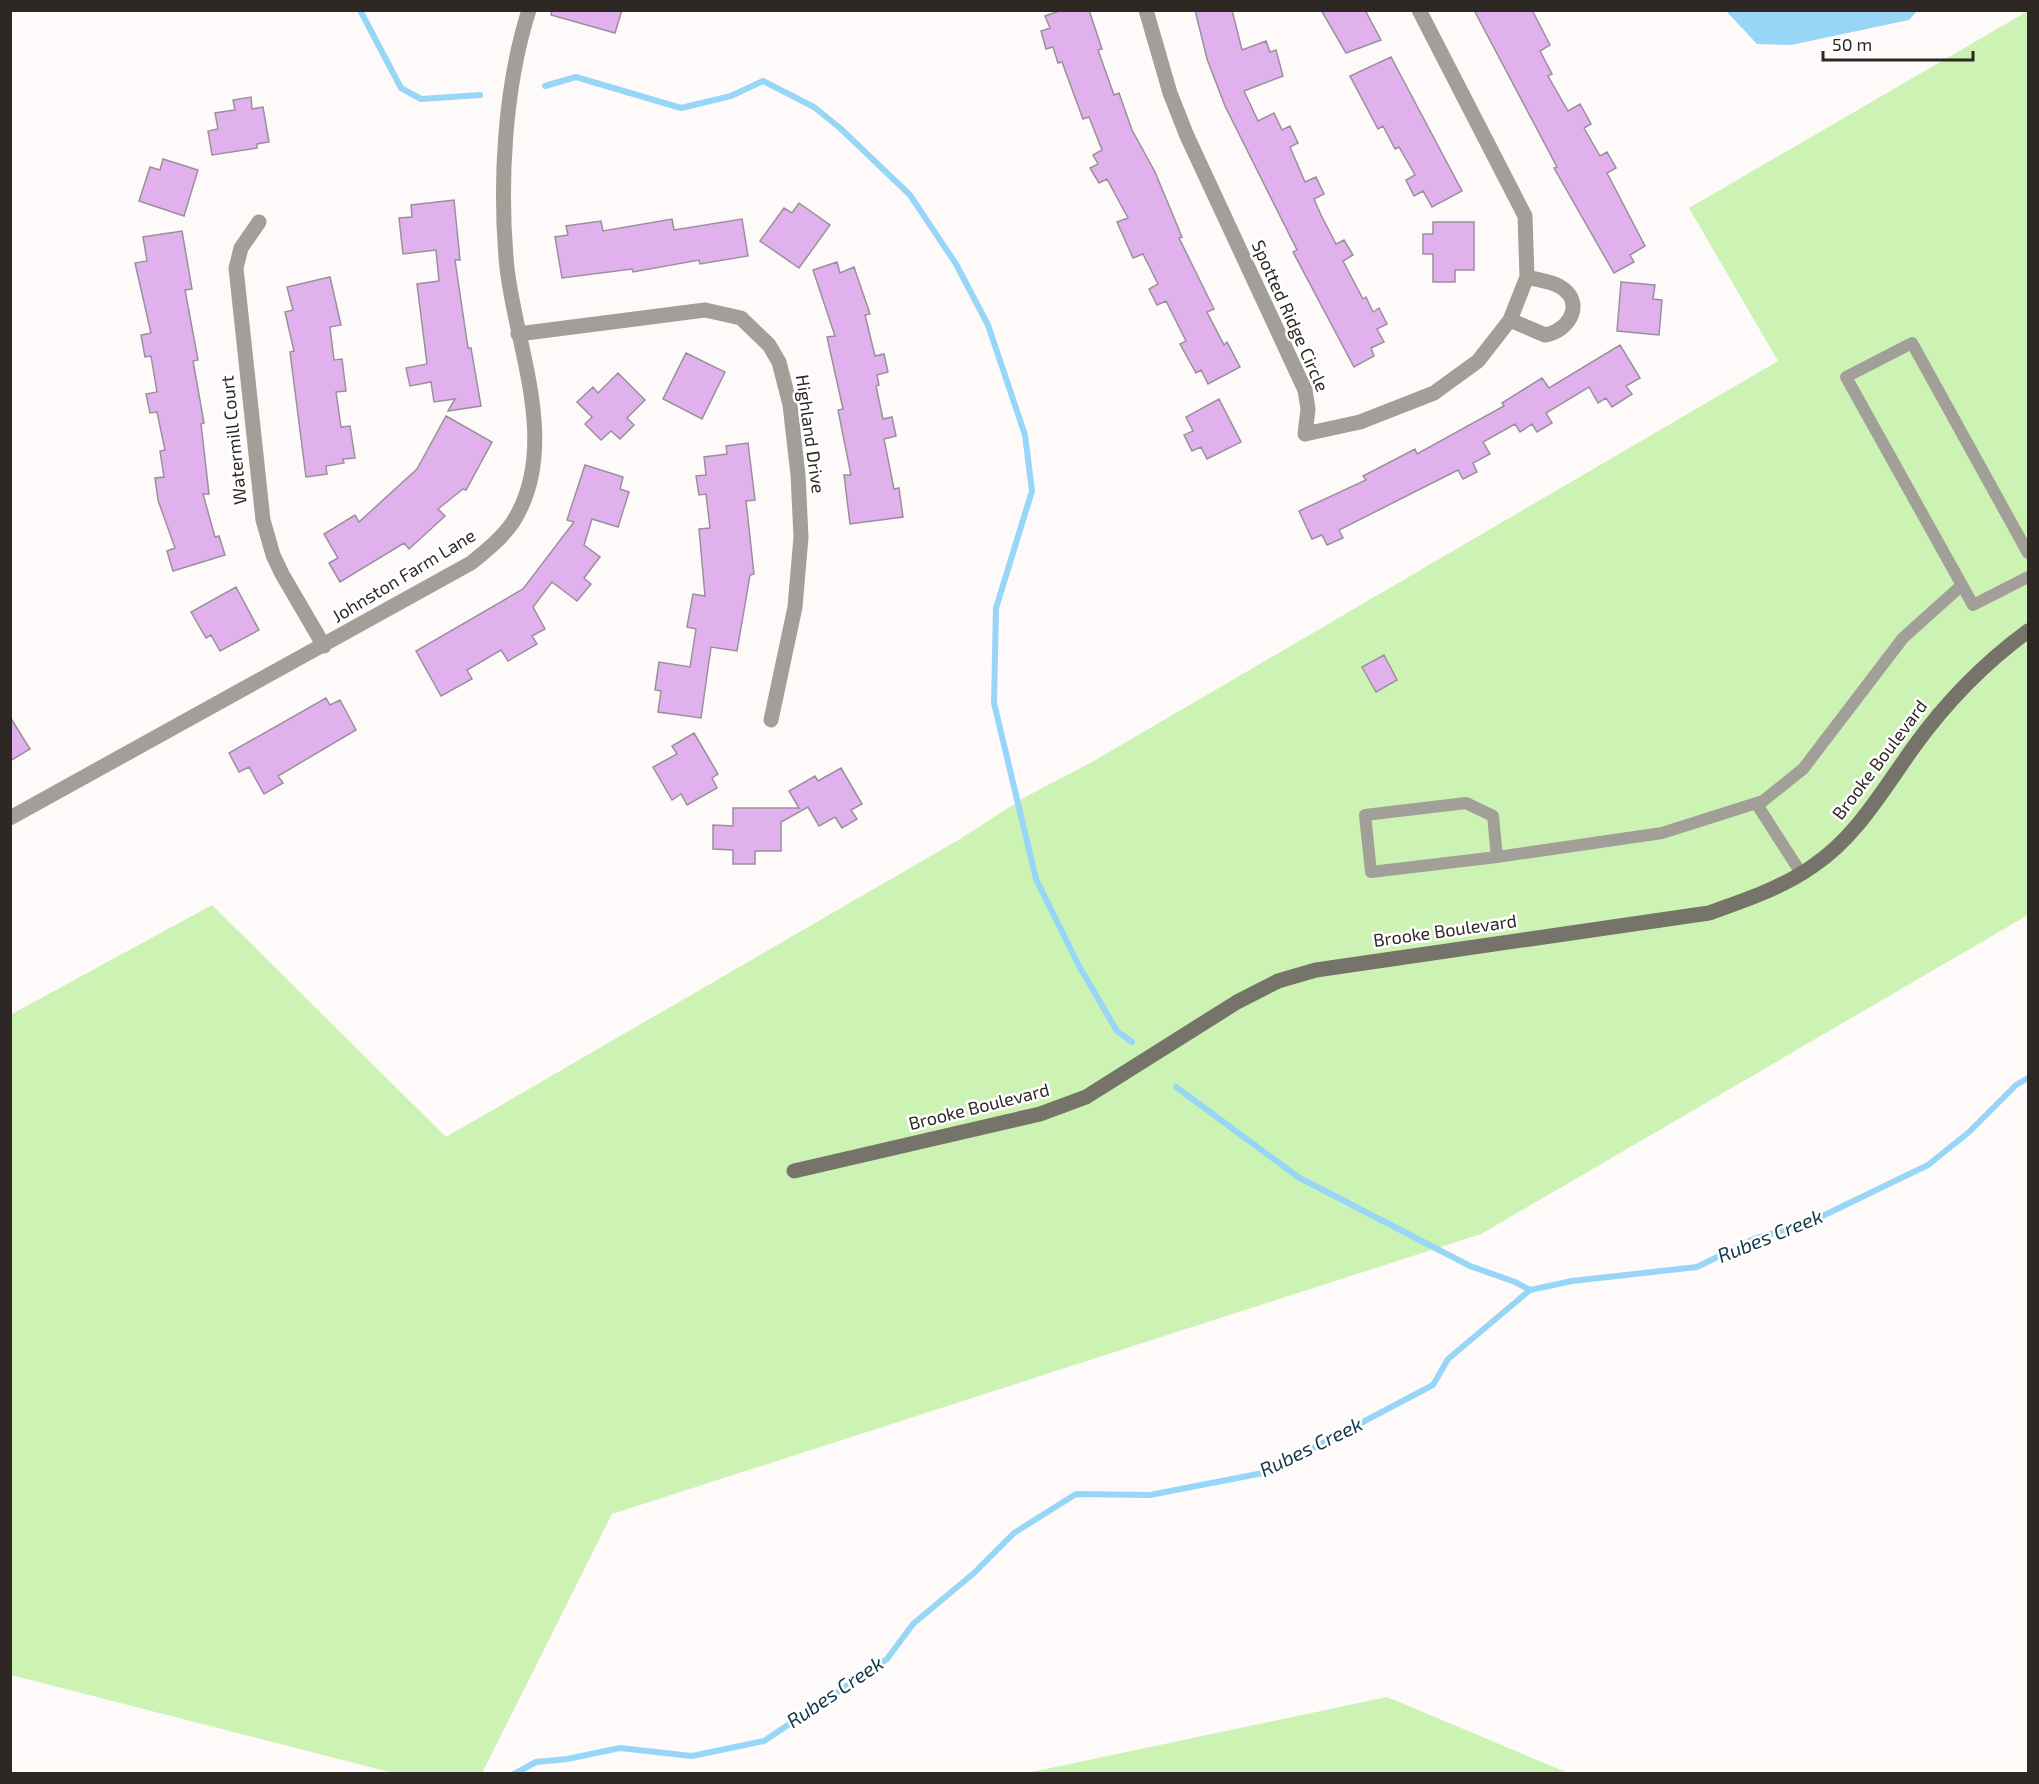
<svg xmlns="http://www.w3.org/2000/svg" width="2039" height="1784" font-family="'Exo 2',sans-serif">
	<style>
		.green { fill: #ccf3b3 }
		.water { fill: #97d6f7 }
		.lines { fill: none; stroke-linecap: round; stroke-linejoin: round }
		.stream { stroke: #97d6f7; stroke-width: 6 }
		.building { fill: #e1b1ee; stroke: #9a909c; stroke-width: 1.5 }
		.lane { stroke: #a19f98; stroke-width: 12 }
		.street { stroke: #a19f98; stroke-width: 15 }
		.secondary { stroke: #76736a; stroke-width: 15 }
		.labels { text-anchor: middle; stroke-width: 5; stroke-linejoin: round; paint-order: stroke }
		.street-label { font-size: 18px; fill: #2e2825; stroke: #fff }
		.water-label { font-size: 20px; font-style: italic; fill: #14394a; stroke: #fff }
	</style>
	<rect width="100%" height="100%" fill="#fefaf9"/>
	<path class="green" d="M2028,11v904l-547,319 -869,280 -130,259h-89l-382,-98 -1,-660 202,-110 234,232 514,-298 67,-43 65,-34 686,-401 -89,-153z
		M1387,1697l181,76h-541z"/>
	<path class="water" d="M1726,11v-1l191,1 -8,9 -118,25 -34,-1z"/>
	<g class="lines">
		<path class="stream" d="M360,10l41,78 20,11 59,-4
			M545,86l31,-9 105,31 50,-12 32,-15 51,26 26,21 70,67 46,69 32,61 37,110 7,56 -36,117 -2,95 42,176 43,87 38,65 15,11
			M1176,1087l122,90 172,89 45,16 15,8
			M514,1774l22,-12 31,-3 53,-11 72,8 72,-15 123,-82 26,-35 61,-51 40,-40 62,-39 74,1 118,-23 165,-87 15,-26 82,-69 42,-9 125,-14 59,-29 50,-14 122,-59 41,-33 47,-47 12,-7"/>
	</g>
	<path class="building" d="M552,10h70l-7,23 -64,-18z
		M1062,10h27l13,39 -4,1 16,45 5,-2 13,37 23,42 27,65 -3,1 35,71 -7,3 17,33 3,-3 13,25 -32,17 -7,-14 -5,3 -16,-29 6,-3 -20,-40 -9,4 -8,-16 9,-5 -15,-30 -10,4 -16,-36 11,-4 -21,-39 -8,4 -9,-15 8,-4 -5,-9 9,-5 -13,-33 -6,2 -21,-57 -4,1 -5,-16 -7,2 -5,-18 9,-3 -5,-12z
		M1195,10h37l10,40 24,-9 4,11 6,-2 7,26 -39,15 14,30 16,-8 8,17 8,-4 8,17 -8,4 15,35 11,-5 8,17 -10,5 7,16 15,29 8,-4 9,15 -10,6 20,38 3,-2 7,15 6,-4 8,16 -10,5 7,13 -13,6 3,8 -20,11 -61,-115 4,-2 -72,-144 -18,-47z
		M1321,10h44l16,30 -35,13z
		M1474,10h58l18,35 -10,6 12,23 -4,2 20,35 12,-7 11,20 -7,4 16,28 7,-4 9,16 -9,5 38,73 -15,9 4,7 -20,11 -60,-105 3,-1z
		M1391,57l71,134 -30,16 -9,-16 -9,5 -8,-16 9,-5 -16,-28 -4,2 -12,-23 -5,3 -28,-53z
		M251,97l1,12 11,-2 6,35 -12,2v4l-45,7 -4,-24 10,-2 -3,-16 20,-3 -2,-10z
		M163,159l35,11 -14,46 -45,-15 11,-34 10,3z
		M454,200l6,60h-5l13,88h3l10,58 -33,5 7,-12 -21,3 -3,-20 -21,4 -4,-18 21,-4 -10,-80 22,-3 -3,-31 -33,4 -4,-36 13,-1 -1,-12z
		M799,203l31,22 -31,43 -39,-27 24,-33 8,5z
		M672,219l2,11 68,-11 6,37 -48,8 -1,-4 -66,12 -1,-3 -70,9 -7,-41 13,-2 -2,-9 35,-5 2,10z
		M1433,222h41v48h-19v12h-22v-28h-10v-20h10z
		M182,231l10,58 -7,1 13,70 -5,1 11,62 -3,1 8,70h-6l12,43 4,-1 6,19 -52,16 -6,-20 8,-3 -17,-48 -3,-22 9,-1 -4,-26 5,-1 -8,-38 -7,1 -4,-19 11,-2 -6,-36 -6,1 -4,-22 10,-2 -16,-70 12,-2 -4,-24z
		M837,262l3,11 14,-6 16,47 -5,1 10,41 9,-2 4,18 -11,3 2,10 -3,1 7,33 9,-2 4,19 -12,3 10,50 5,-1 4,29 -53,7 -6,-49h7l-13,-65 5,-1 -16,-72 8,-1 -22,-66z
		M330,277l11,48 -11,2 4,33 8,-1 4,32 -10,1 5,35 9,-1 5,32 -12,1 1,4 -18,3 1,8 -21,3 -16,-125 4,-1 -9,-39 8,-2 -6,-23z
		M1621,282l34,3 -2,14 9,1 -3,35 -42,-4z
		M1620,345l20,33 -14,8 6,8 -20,13 -6,-9 -8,5 -9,-16 -43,26 6,10 -15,9 -5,-8 -12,8 -5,-8 -32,18 7,12 -17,9 4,9 -14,7 -5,-9 -119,60 4,8 -16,7 -5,-10 -10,4 -13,-28 67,-31 -3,-4 52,-27 2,5 87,-48 -2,-3 40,-25 7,10z
		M686,353l39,19 -23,47 -39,-20z
		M618,373l27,27 -18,18 7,7 -14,14 -9,-8 -10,9 -16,-16 7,-7 -15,-15 16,-15 5,6z
		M1219,399l22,43 -34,17 -6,-12 -9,4 -8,-16 9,-4 -7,-14z
		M446,416l46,26 -26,48 -3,-1 -25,20 7,7 -36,33 -5,-6 -64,39 -11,-19 9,-5 -14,-24 31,-19 4,7 58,-53z
		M748,443l7,57 -9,1 8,73 -4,1 -13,76 -26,-4 -10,71 -43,-6 3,-21 -6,-1 4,-28 31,5 6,-38 -9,-2 6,-33 12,2 -6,-67 11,-1 -4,-34 -7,1 -3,-19 10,-1 -2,-18 23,-3 -1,-8z
		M585,465l38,12 -3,12 9,3 -11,35 -26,-8 -8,26 16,12 -16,21 7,6 -14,17 -25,-19 -19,25 12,22 -13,7 5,8 -29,17 -7,-11 -34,20 5,9 -31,17 -25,-45 107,-62 51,-67 -7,-2z
		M236,587l23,43 -39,21 -9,-16 -5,3 -15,-26z
		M1384,655l13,25 -21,12 -14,-25z
		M326,698l4,7 10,-5 16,30 -78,46 5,7 -19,11 -15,-27 -10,5 -10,-19z
		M10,717l20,32 -20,12z
		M694,733l24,41 -6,4 5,10 -30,17 -6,-11 -9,6 -19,-33 24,-13 -5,-8z
		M841,768l21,36 -11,6 6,9 -15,9 -7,-11 -16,9 -11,-19 -27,15v29h-26v13h-22v-14l-20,-1v-24l20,1v-18h66l-10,-17 26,-15 3,5z"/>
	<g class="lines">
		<path class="lane" d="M2028,553l-116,-210 -66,34 127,228 55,-28
			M1756,803l45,70
			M1497,857l-4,-41 -27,-13 -101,12 6,57 126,-15 165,-24 101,-32 40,-32 100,-131 59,-53"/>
		<path class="street" d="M1146,10l24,83 17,43 118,254 3,19 -3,25 55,-12 74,-29 44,-32 32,-41 17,-43 -2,-61 -106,-206
			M259,222l-18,26 -5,20 27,252 10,35 9,19 42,72
			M1510,320l35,15c25,-4 41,-34 14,-49 -9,-5 -22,-6 -32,-9
			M518,334l187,-24 36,8 28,27 10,17 11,43 8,70 3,62 -6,70 -24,113
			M10,818l461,-255c15,-12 31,-25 42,-41 48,-76 3,-174 -6,-254 -8,-81 -3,-180 22,-258"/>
		<path class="secondary" d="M794,1171l246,-57 46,-17 151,-95 41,-21 38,-11 393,-57c36,-13 73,-25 104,-47 44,-30 70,-76 100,-118 33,-46 70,-84 115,-117"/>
	</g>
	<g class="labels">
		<g class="street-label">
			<text transform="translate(1290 316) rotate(66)" y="6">Spotted Ridge Circle</text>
			<text transform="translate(810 434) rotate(82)" y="6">Highland Drive</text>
			<text transform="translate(234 440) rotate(-96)" y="6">Watermill Court</text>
			<text transform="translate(404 576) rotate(-31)" y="6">Johnston Farm Lane</text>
			<text transform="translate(1880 760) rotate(-53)" y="6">Brooke Boulevard</text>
			<text transform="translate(1445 931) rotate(-8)" y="6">Brooke Boulevard</text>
			<text transform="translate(979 1107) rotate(-14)" y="6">Brooke Boulevard</text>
		</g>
		<g class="water-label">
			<text transform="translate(1770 1236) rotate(-22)" y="7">Rubes Creek</text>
			<text transform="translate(1311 1447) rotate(-26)" y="7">Rubes Creek</text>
			<text transform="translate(835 1692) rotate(-34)" y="7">Rubes Creek</text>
		</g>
	</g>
	<rect width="2039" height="1784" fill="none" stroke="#2e2825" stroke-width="24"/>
	<path d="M1823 51v9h150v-9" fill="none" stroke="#2e2825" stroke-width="3"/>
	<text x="1832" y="51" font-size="18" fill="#2e2825" stroke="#ffffff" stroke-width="4.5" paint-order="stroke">50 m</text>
</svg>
